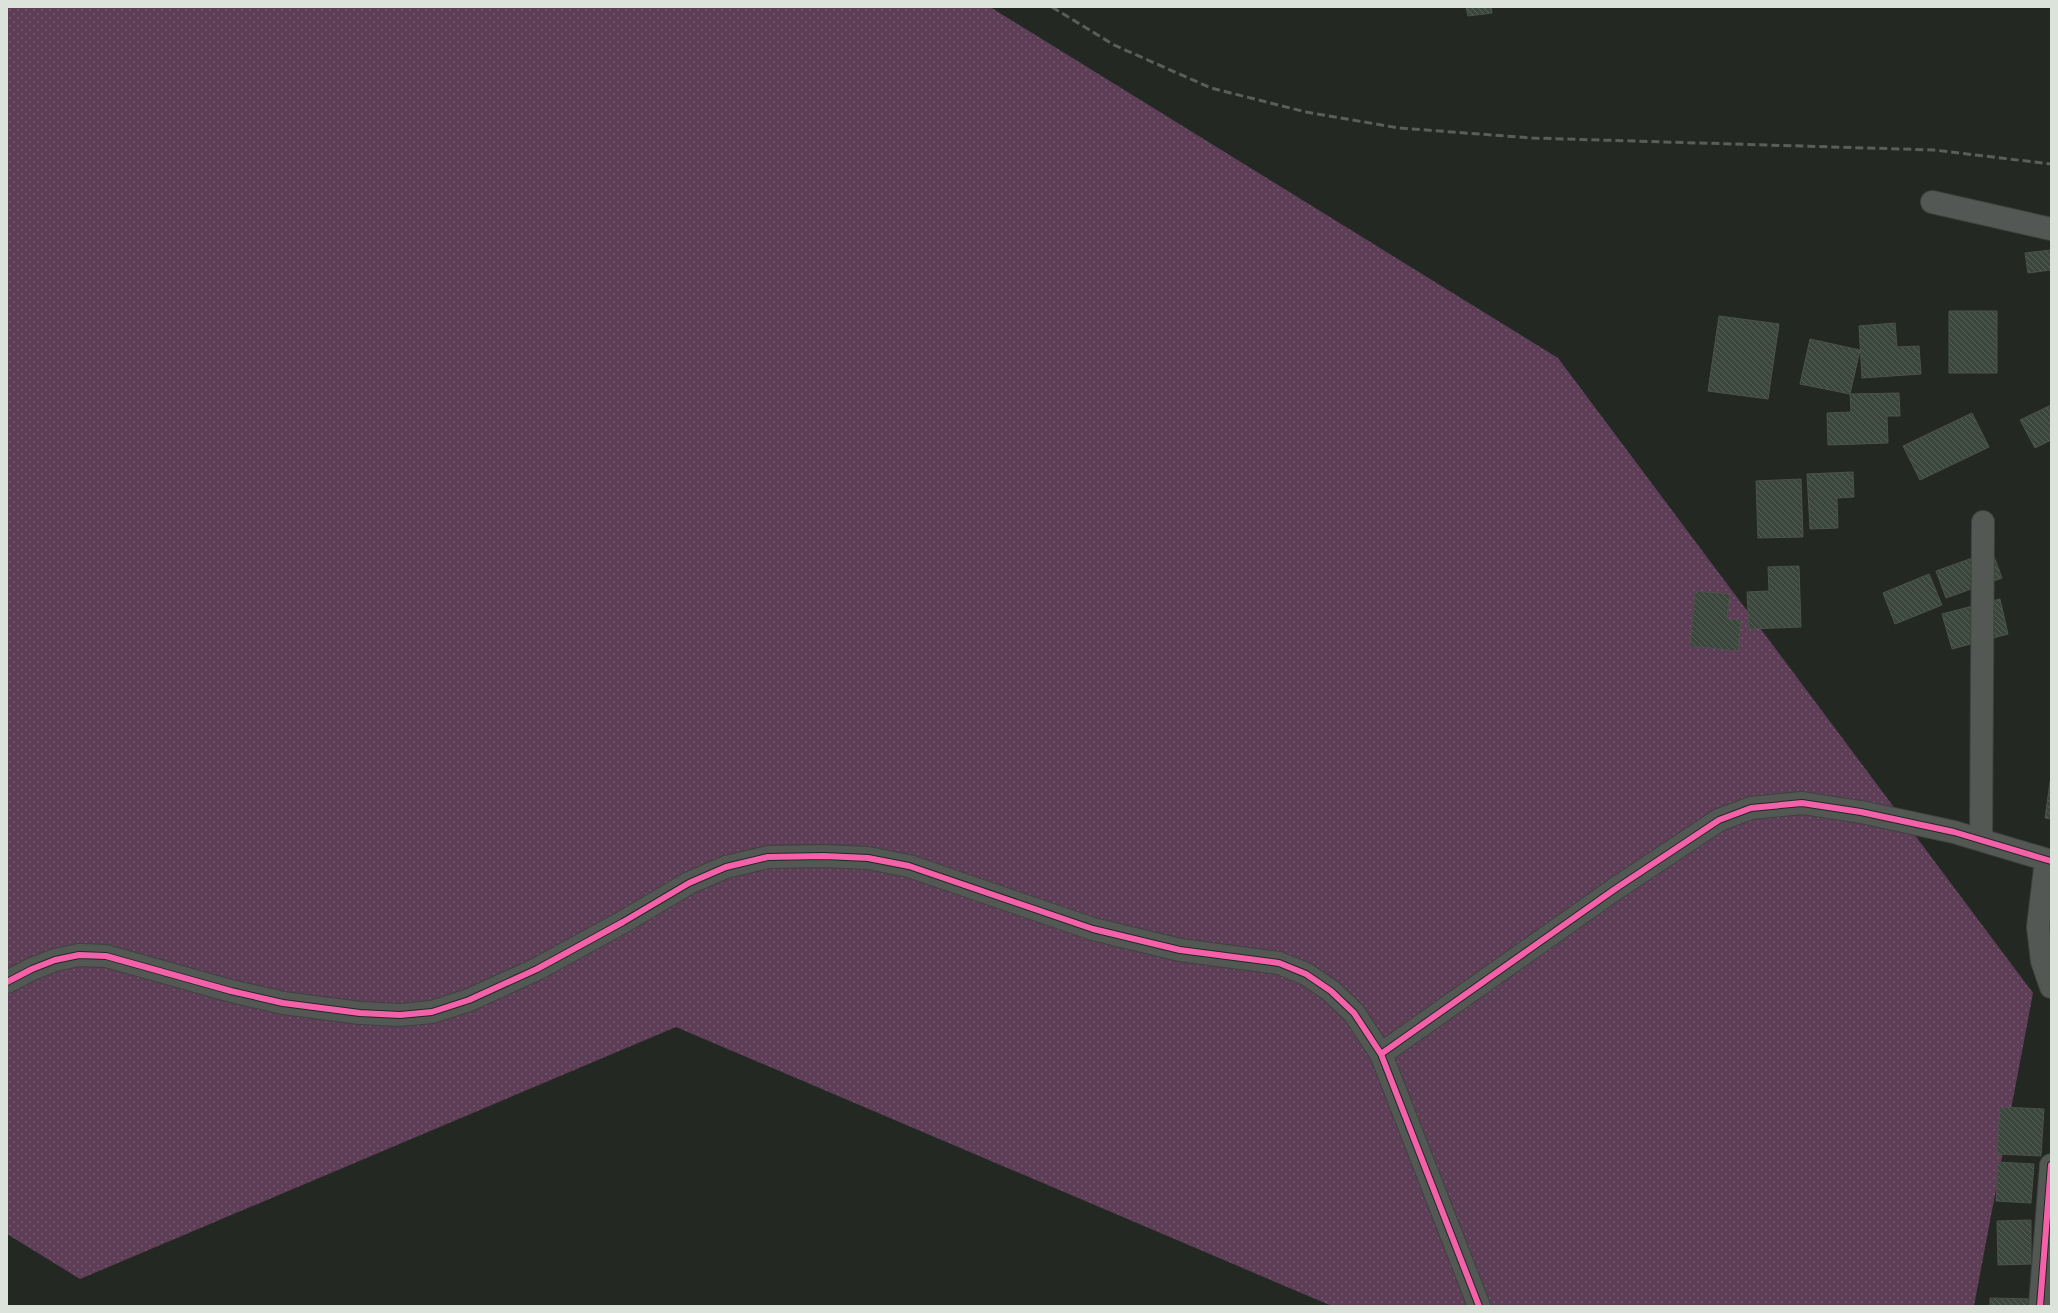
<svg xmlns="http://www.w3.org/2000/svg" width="2058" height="1313" font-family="Roboto,sans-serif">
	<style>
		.grass { fill: url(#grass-dots) }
		.building { fill: url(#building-back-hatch); stroke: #4d514c }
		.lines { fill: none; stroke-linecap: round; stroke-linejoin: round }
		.minor-casing { stroke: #3e433d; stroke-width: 24 }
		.minor { stroke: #545854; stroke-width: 22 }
		.rail { stroke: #5a5e5a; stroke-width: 3; stroke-dasharray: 8 4; stroke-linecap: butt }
		.cycleway-casing { stroke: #202b20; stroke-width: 8 }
		.cycleway { stroke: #f560ab; stroke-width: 6 }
	</style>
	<defs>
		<pattern id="grass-dots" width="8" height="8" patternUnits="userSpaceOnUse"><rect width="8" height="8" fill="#5e3e56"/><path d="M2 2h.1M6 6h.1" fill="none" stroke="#745a6e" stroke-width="1.8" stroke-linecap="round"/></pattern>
		<pattern id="building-back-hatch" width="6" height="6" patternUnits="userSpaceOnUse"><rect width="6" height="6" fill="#3b473c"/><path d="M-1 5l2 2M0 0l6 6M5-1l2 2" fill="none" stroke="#576158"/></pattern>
	</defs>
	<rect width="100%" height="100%" fill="#232823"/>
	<path class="grass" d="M7,7h983l568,351 475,635 -59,313h-642l-656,-279 -596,252 -73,-45z"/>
	<path class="building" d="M1466,7h25l1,6 -24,3z
		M2051,250v20l-23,3 -3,-20z
		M1949,311h48v62h-48z
		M1719,316l60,8 -11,75 -60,-8z
		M1895,323l2,24 22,-1 2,28 -59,4 -3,-52z
		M1810,339l50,11 -10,44 -50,-10z
		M1899,393l1,23h-13l1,27 -60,2 -1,-32 24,-1 -1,-18z
		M2051,405v35l-16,8 -15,-28z
		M1972,413l17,34 -69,33 -17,-34z
		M1853,472l1,25 -17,1 1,30 -28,1 -3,-55z
		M1801,479l2,58 -45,1 -2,-57z
		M1992,551l10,27 -56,20 -10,-27z
		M1799,566l2,61 -52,2 -2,-37 22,-1 -1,-24z
		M1929,574l13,31 -47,19 -12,-31z
		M1695,591l35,3 -3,25 14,1 -3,31 -48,-5z
		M2000,599l8,35 -56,15 -10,-35z
		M2051,775v44l-6,-1z
		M2000,1107l44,2 -3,47 -44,-2z
		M1998,1162l36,2 -3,39 -35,-2z
		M2031,1220v44l-33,1 -1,-44z
		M1990,1298l42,1v7h-42z"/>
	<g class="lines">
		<defs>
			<path id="minor" d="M1932,202l119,27
				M1981,840l2,-318
				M2046,860l-8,67 4,34 9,26
				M7,982l25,-13 23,-9 24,-5 27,1 125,35 52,12 77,10 40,2 32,-3 37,-12 68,-31 86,-47 66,-39 37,-16 42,-10 56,-1 44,2 41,8 184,63 87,21 99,13 27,11 25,17 23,22 27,41 98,252
				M1381,1054l234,-165 104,-69 32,-12 51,-5 59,9 93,20 97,29
				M2040,1306l11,-141"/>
		</defs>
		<use href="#minor" class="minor-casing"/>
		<use href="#minor" class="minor"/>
		<path class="rail" d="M1052,7l62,38 97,43 95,24 93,16 133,10 402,12 117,14"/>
		<defs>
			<path id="cycleway" d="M7,982l25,-13 23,-9 24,-5 27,1 125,35 52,12 77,10 40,2 32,-3 37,-12 68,-31 86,-47 66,-39 37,-16 42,-10 56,-1 44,2 41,8 184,63 87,21 99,13 27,11 25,17 23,22 27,41 98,252
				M1381,1054l234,-165 104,-69 32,-12 51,-5 59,9 93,20 97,29
				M2040,1306l11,-141"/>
		</defs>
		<use href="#cycleway" class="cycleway-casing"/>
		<use href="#cycleway" class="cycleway"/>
	</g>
	<rect width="2058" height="1313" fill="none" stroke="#dce3db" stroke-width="16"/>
</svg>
